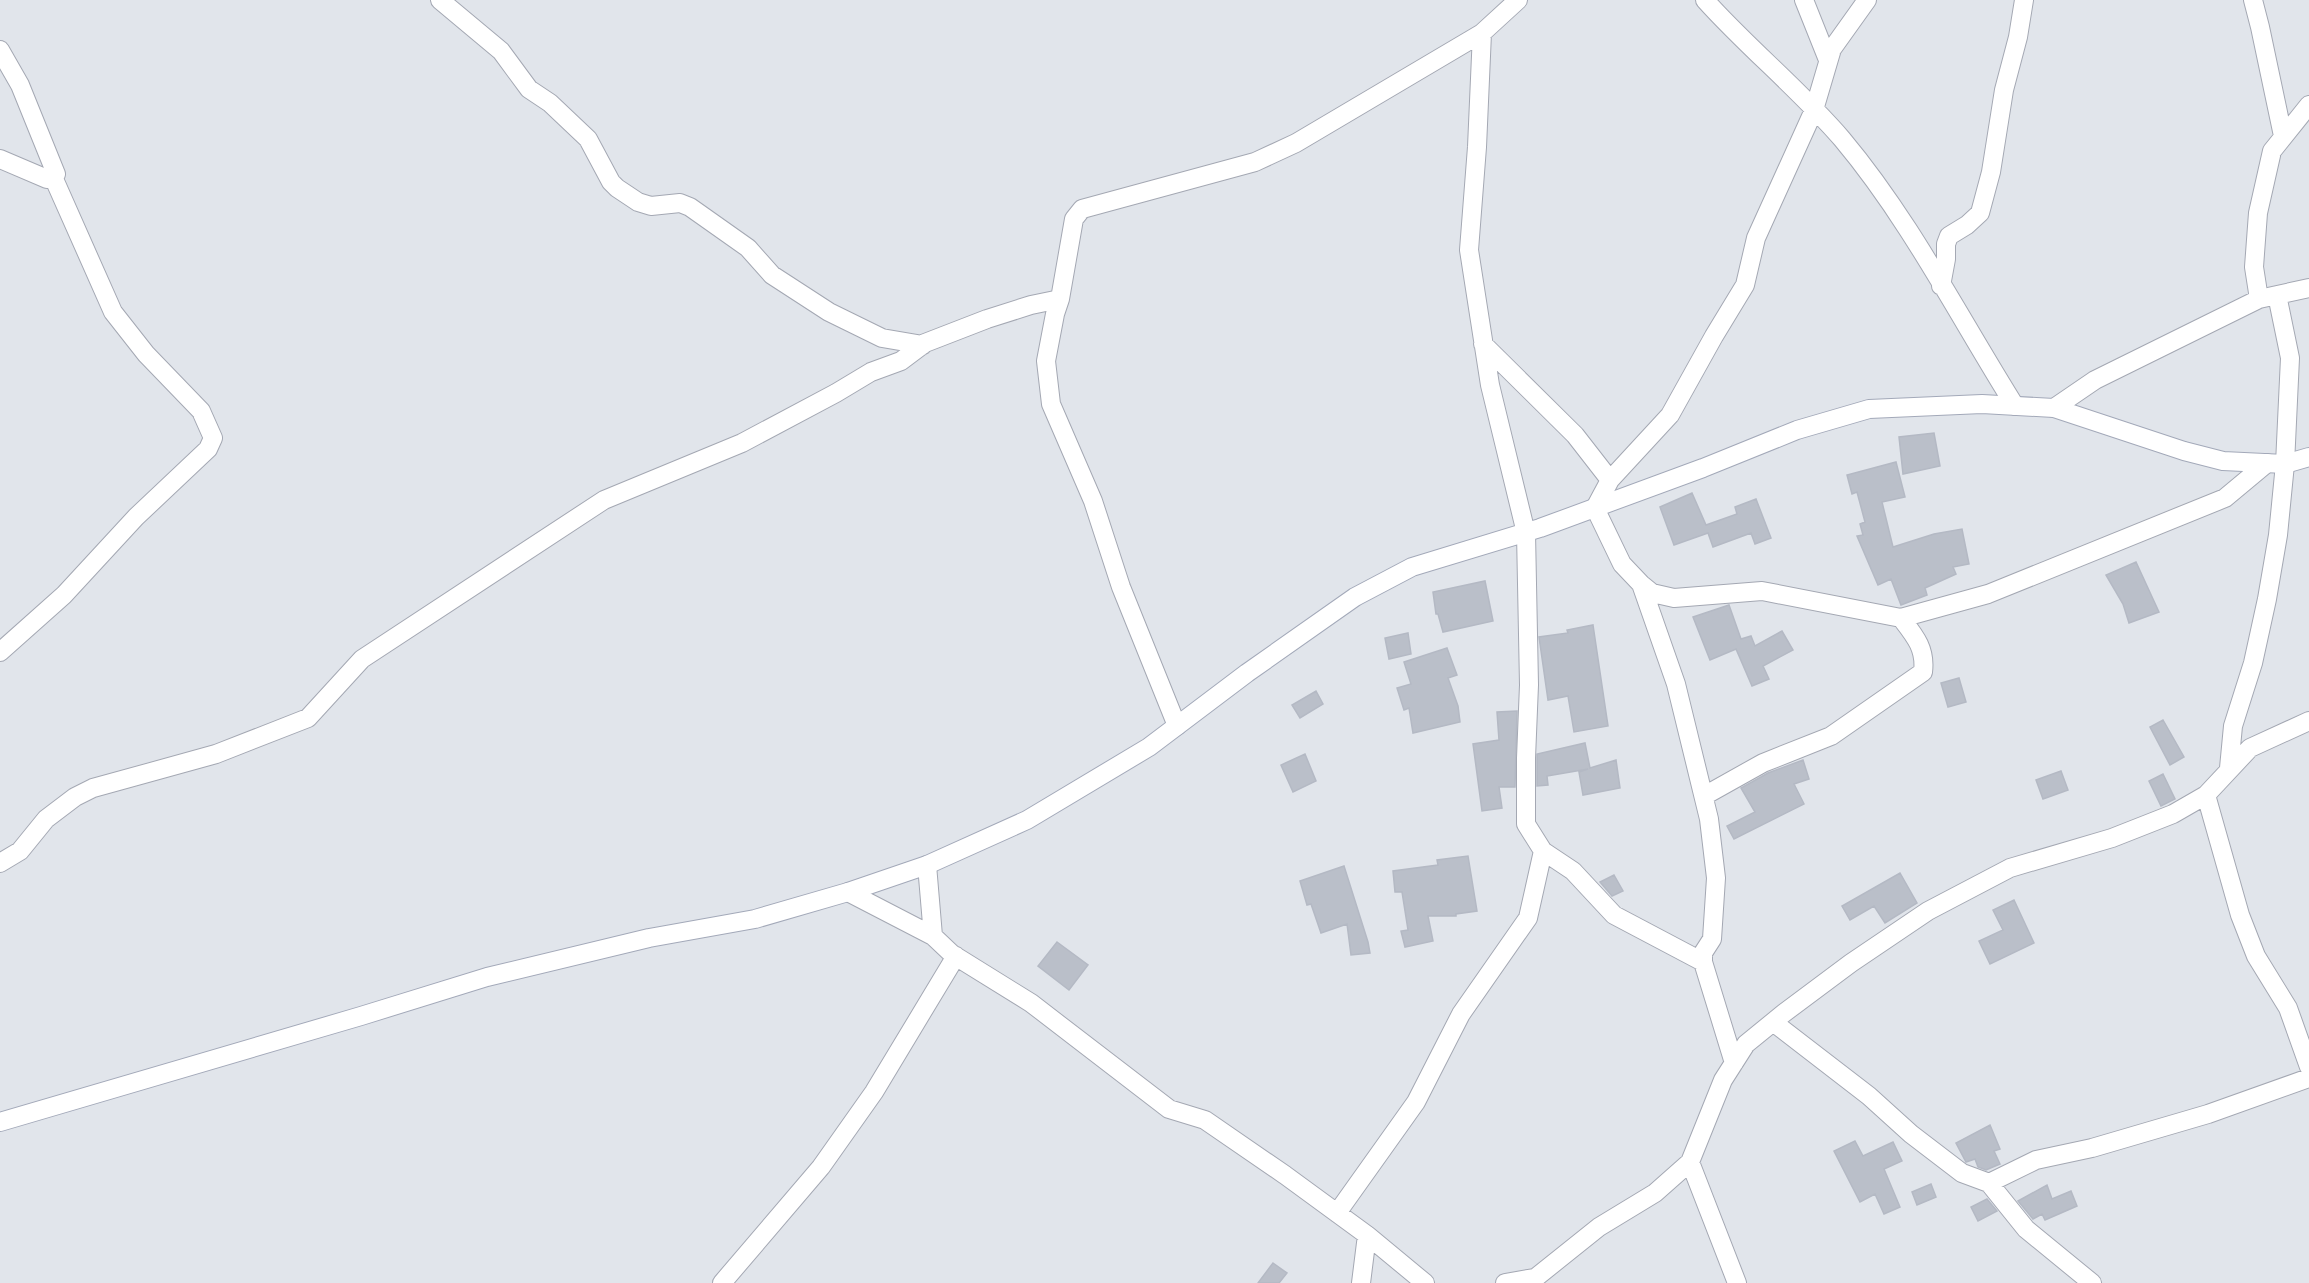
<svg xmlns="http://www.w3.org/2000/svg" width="2309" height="1283" font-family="'Nunito Sans',sans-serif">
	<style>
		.building { fill: #babfc9; stroke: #b4b9c4; stroke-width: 1.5 }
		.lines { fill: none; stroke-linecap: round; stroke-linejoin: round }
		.street-casing { stroke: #a4a8b3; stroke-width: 20 }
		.secondary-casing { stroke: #a3a9b9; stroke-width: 20 }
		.street { stroke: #fff; stroke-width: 18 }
		.secondary { stroke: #fff; stroke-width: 18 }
	</style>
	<rect width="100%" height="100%" fill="#e1e5eb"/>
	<path class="building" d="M1934,433l6,33 -37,8 -4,-37z
		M1896,462l9,35 -23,5 11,45 41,-13 28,-5 7,35 -16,3 3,7 -31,14 2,7 -26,10 -10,-26 -13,6 -21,-49 6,-1 -3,-11 5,-2 -8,-30 -5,2 -5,-19z
		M1692,493l14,32 31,-11 -2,-7 21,-8 15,39 -16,6 -4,-11 -38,14 -5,-14 -34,12 -14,-38z
		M2136,562l23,50 -30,11 -6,-19 -17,-29z
		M1485,581l8,40 -50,11 -5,-18h-2l-3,-22z
		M1729,605l12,34 10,-3 4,10 27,-15 11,19 -30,16 6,13 -17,7 -16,-37 -26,11 -17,-43z
		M1593,625l15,101 -34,6 -6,-36 -20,4 -9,-63 29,-4 -1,-3z
		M1408,633l3,21 -22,5 -4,-21z
		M1447,648l10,27 -9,3 10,28 2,16 -47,11 -4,-25 -5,2 -7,-22 14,-4 -7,-22z
		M1959,678l7,24 -18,5 -7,-24z
		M1316,691l7,13 -23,14 -8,-13z
		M1517,711l-2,76h-16l3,21 -20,3 -9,-67 26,-4 -2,-28z
		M2163,720l21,37 -14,8 -20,-38z
		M1585,743l5,25 26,-8 4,28 -37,7 -4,-23 9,-3 -41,7 1,9 -11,1v-32z
		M1305,754l11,27 -23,11 -12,-27z
		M1803,760l6,19 -15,5 10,20 -70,35 -7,-13 28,-14 -14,-24 27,-15z
		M2061,771l7,19 -25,9 -7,-19z
		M2163,774l12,25 -14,7 -12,-25z
		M1468,856l9,55 -21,3v2h-28l5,25 -28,6 -4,-16 7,-1 -6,-38h-7l-2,-21 45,-6 -1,-5z
		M1344,866l24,76 2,11 -19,2 -4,-31 -26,9 -10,-29 -4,1 -7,-24z
		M1900,873l17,30 -32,20 -11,-17 -24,14 -8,-14z
		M1614,875l9,16 -11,5 -12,-14z
		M2014,900l20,43 -44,21 -11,-23 24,-11 -10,-20z
		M1057,942l31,23 -19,25 -31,-24z
		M1990,1125l10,24 -6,2 6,13 -14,6 -8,-3 -3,-8 -9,3 -10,-19z
		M1855,1141l8,15 30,-14 9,19 -18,8 16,38 -16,7 -9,-20 -15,8 -26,-51z
		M1931,1184l5,13 -19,8 -5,-13z
		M2047,1185l5,14 19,-8 6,15 -32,14 -3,-6 -9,5 -15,-18z
		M1987,1199l10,12 -19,10 -7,-14z
		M1273,1263l14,10 -8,10h-21z"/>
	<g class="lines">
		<defs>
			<path id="street" d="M440,0l61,51 28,38 21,14 38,36 23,43 6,6 21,14 13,4 29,-3 10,4 58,41 24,27 57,37 53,26 41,7
				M1705,0c43,48 95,90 137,139 68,81 117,178 173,267
				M1804,0l24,60
				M1867,0l-35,49 -18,61 -58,128 -11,47 -31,51 -44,79 -60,65 -15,28 27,56 19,20 11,9 22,5 88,-7 139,27 87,-24 237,-96 42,-35
				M2253,0l7,27 23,109
				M1482,33l-5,114 -8,103 21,135 36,148 3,152 -3,73v66l17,27 30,20 41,44 89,47
				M0,50l20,35 36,89 -2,5 59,133 33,42 55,57 12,27 -5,11 -72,68 -72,78 -64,57
				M0,159l47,20h7
				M1941,286l5,-27v-15l3,-8 18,-11 13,-12 11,-41 13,-82 14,-53 6,-37
				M2259,299l-5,-32 4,-54 14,-62 37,-46
				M1483,344l92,91 35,45
				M2054,408l41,-28 164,-81 50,-11
				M1641,584l35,100 33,135 7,59 -4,61 -9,14v9l31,101
				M1177,726l-56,-139 -28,-86 -42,-97 -5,-43 9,-47 5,-15 14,-80 8,-10 173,-47 41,-19 186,-110 36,-33
				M2229,768l4,-42 20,-63 14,-64 11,-64 7,-71 5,-106 -13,-63
				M2206,795l34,120 16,41 32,52 21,59
				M1704,796l59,-33 68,-27 92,-64c3,-23 -8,-36 -22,-54
				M0,863l20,-12 26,-32 29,-22 18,-9 123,-34 92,-36 54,-59 242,-159 138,-57 94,-50 35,-21 30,-11 24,-18 62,-24 44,-14 29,-6
				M927,865l6,71
				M848,892l85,44 19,18 79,49 138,106 36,11 80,55 82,60 58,48
				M1773,1022l96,74 42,38 51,39 27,10 47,-23 56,-12 116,-34 101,-36
				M1690,1162l47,121
				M1989,1183l37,46 66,54
				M1337,1213l79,-111 45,-88 67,-96 15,-67
				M722,1283l99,-116 53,-75 82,-136
				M1361,1283l6,-48
				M1505,1283l29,-5
				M1529,1283l70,-56 56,-34 35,-31 33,-82 23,-36 38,-31 67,-50 77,-52 82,-43 102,-30 61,-24 33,-19 44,-47 59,-27"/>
			<path id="secondary" d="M0,1122l361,-106 126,-39 162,-39 106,-19 93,-27 79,-27 100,-45 122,-73 98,-74 108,-76 57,-30 128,-39 163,-60 94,-38 72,-21 113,-5 72,4 130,43 39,10 62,3 24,-7"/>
		</defs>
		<use href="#street" class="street-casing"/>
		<use href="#secondary" class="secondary-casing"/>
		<use href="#street" class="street"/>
		<use href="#secondary" class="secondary"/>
	</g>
</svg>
